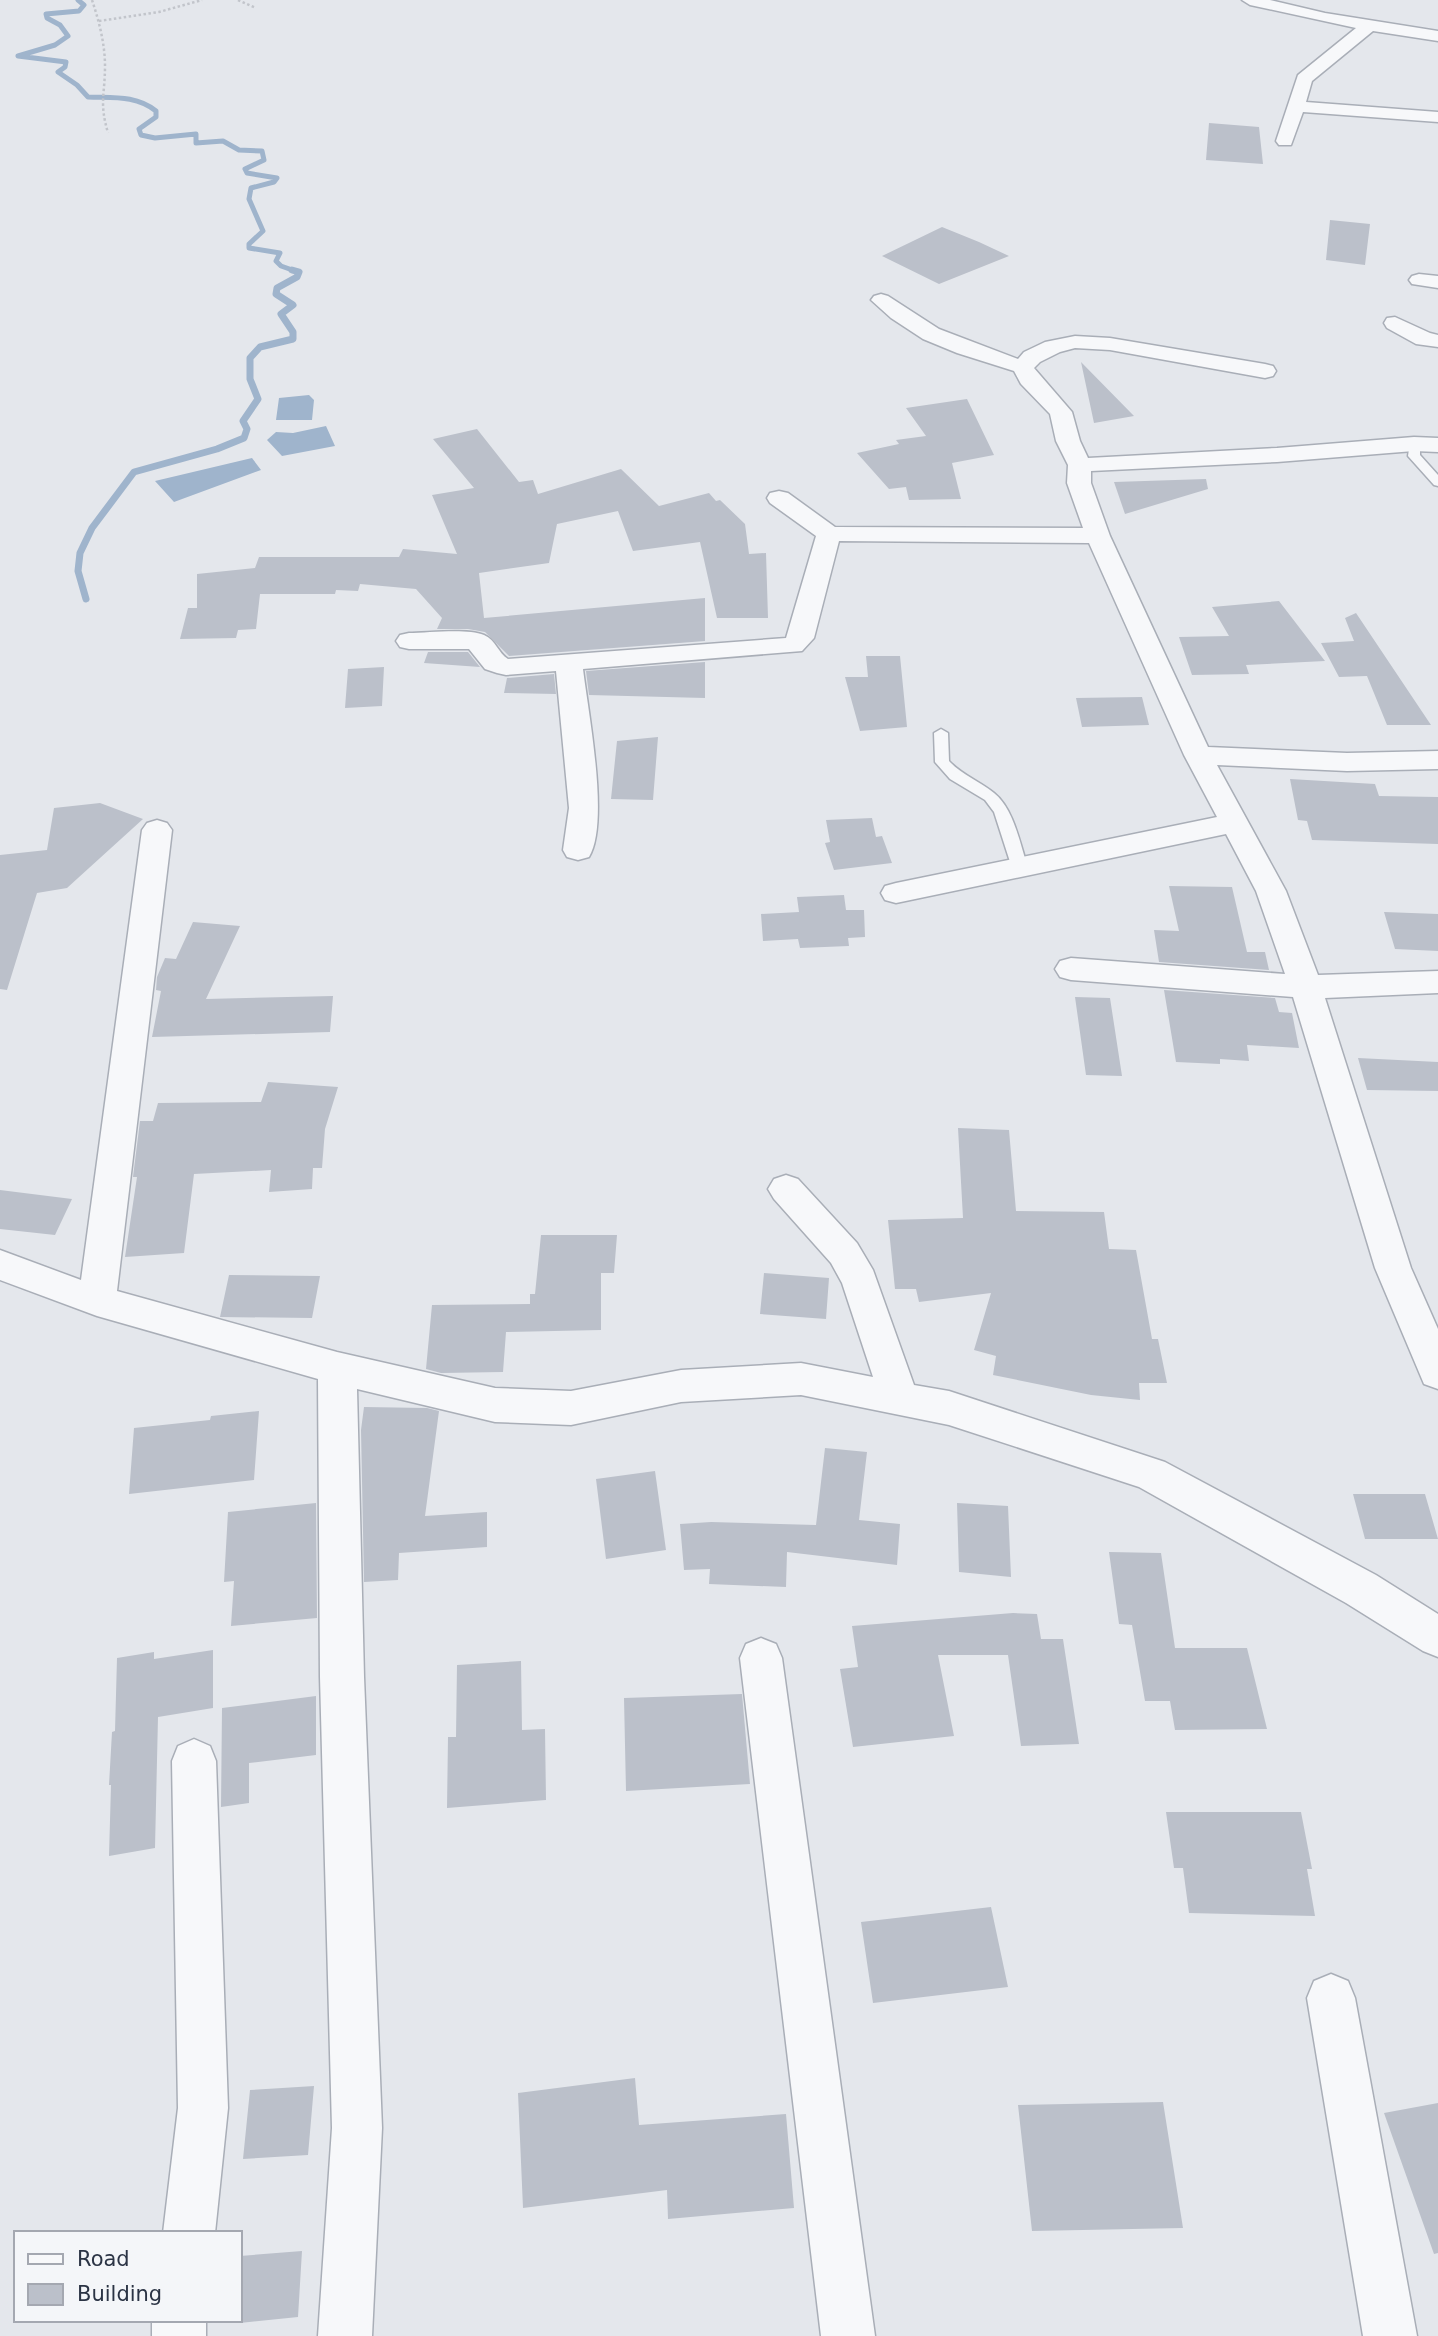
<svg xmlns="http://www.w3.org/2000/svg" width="1438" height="2336" font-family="'DejaVu Sans',sans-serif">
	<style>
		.water { fill: #9fb4cc }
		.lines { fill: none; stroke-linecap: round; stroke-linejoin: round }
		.stream-far1 { stroke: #9fb4cc; stroke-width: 5 }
		.stream { stroke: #9fb4cc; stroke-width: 7 }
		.building { fill: #bbc0ca }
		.lane-casing { stroke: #a9aeb7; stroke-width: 3 }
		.street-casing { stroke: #a9aeb7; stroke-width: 3 }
		.path { stroke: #c2c5cb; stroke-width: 2.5; stroke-dasharray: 2.5 2.5; stroke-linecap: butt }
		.lane { fill: #f7f8fa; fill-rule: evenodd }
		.street { fill: #f7f8fa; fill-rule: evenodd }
	</style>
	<rect width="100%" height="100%" fill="#e4e7ec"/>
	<path class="water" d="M309,395l5,5 -2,20h-36l3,-22z
		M326,426l9,20 -53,10 -15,-16 9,-8 17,1z
		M252,458l9,12 -87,32 -19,-21z"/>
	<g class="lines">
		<path class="stream-far1" d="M78,0l6,5 -5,6 -33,3 1,4 13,7 8,11 -13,9 -37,11 48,6 -1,5 -7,5 19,13 11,12c25,1 48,-2 68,14v6l-17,12 2,6 14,3 41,-4v9l27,-2 16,9 23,1 2,9 -19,9 2,4 30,5 -3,4 -23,6 -2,11 14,32 -14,13v4l31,5 -4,8 5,5 17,6"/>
		<path class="stream" d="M86,599l-8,-28 2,-18 12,-25 42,-56 83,-23 27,-11 3,-9 -4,-8 15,-22 -8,-20v-21l10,-11 33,-8v-7l-12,-18 12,-9 -17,-11 1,-6 20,-11 2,-5 -7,-2"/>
	</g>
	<path class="building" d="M1209,123l50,4 4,37 -57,-4z
		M1330,220l40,4 -5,41 -39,-5z
		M942,227l37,15 30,14 -70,28 -57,-28z
		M1081,362l53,54 -40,7z
		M967,399l27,56 -42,8 9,36 -52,1 -3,-13 -17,2 -32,-36 42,-9 -3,-4 30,-4 -20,-28z
		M477,429l42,53 14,-2 5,14 83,-25 38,37 50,-13 7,8 4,-1 25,24 4,30 17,-1 2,65h-51l-17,-76 -67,9 -15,-40 -61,13 -8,39 -70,10 5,45 221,-20v43l-196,15 -24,-24 -17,-3h-31l5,-11 -26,-29 -56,-5 -2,7 -22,-1 -1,4h-75l-4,35 -18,1 -2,8 -56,1 8,-31h9v-34l58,-6 4,-11h140l4,-8 54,5 -25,-59 42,-7 -41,-49z
		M1206,479l2,10 -83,25 -11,-32z
		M1279,601l46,60 -79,4 3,9 -57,1 -13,-38 50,-1 -17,-29z
		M1356,613l75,112h-44l-20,-49 -28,1 -18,-34 33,-2 -9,-23z
		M428,652h40l12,15 -56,-4z
		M866,656h34l7,71 -47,4 -15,-54h23z
		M705,662v36l-116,-3 -3,-24z
		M384,667l-2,39 -37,2 3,-39z
		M554,674l2,20 -52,-1 3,-15z
		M1142,697l7,28 -67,2 -6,-29z
		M658,737l-5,63 -42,-1 6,-58z
		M1290,779l85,5 4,12 59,1v47l-126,-4 -5,-19 -9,-1z
		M100,803l43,16 -76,69 -30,5 -30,97 -7,-1v-134l47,-5 7,-42z
		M872,818l4,19 6,-1 10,27 -58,7 -9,-27 5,-1 -4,-22z
		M1169,886l63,1 15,65h18l4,18 -110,-8 -5,-32 25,1z
		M844,895l2,15h18l1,27 -17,1 1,8 -49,2 -2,-9 -35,2 -2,-27 38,-2 -2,-15z
		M1384,912l54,2v37l-43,-2z
		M193,922l47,4 -34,73 127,-3 -3,36 -178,5 9,-46 -5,-1 1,-13 8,-19 11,1z
		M1164,990l111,8 4,14 13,1 7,35 -52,-3 2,16 -29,-2v5l-44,-2z
		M1075,997l35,1 12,78 -36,-1z
		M1358,1058l80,4v29l-71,-1z
		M268,1082l70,5 -13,42 -3,39h-9l-1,21 -43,3 2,-22 -77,4 -10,79 -59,4 12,-80h-4l7,-56h13l5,-18 103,-1z
		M958,1128l51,2 7,81 88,1 5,37 27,1 16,89h6l9,44h-28l1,17 -49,-5 -98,-20 3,-19 -22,-6 17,-57 -72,9 -3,-13h-21l-7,-69 75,-2z
		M0,1190l72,9 -17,36 -55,-6z
		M541,1235h76l-3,38h-13v57l-95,2 -3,40 -62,1 -15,-4 6,-64 98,-1v-10h5z
		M764,1273l65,5 -3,41 -66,-5z
		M229,1275l91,1 -8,42 -92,-1z
		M364,1407l63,1 12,3 -14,105 62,-4v35l-88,6 -1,27 -34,2 -3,-152z
		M259,1411l-5,69 -125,14 5,-66 76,-8 1,-4z
		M825,1448l42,4 -8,68 41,4 -3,41 -110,-13 -1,35 -77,-3 1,-15 -26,1 -4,-46 31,-2 105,3z
		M655,1471l11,79 -60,9 -10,-80z
		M1353,1494h72l13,45h-73z
		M316,1503l1,115 -86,8 3,-45 -10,1 4,-70z
		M957,1503l51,3 3,71 -52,-5z
		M1109,1552l52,1 14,95h72l20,81 -92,1 -5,-29h-25l-13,-76 -13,-1z
		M1013,1613l24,1 4,25h22l16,105 -58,2 -13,-91h-70l16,81 -101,11 -13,-78 18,-2 -6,-41z
		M213,1650v58l-55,9 -3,131 -46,8 2,-71h-2l3,-53 3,-1 2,-73 37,-6v7z
		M521,1661l1,69 23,-1 1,71 -99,8 1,-71h8l1,-72z
		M742,1694l8,90 -124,7 -2,-93z
		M316,1696v59l-67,8v40l-28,4 1,-99z
		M1166,1812h135l11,57h-5l8,47 -126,-3 -6,-45h-9z
		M991,1907l17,80 -135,16 -12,-81z
		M635,2078l4,47 147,-11 8,94 -126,11 -1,-29 -144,18 -5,-115z
		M314,2086l-6,69 -65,4 7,-69z
		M1163,2102l20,126 -151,3 -14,-126z
		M1438,2103v150l-4,1 -50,-141z
		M302,2251l-4,66 -58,6v-67z"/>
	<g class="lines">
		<defs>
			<path id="lane" d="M1410,442l10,2v11l18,20v11l-4,-1 -26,-29z
				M941,729l7,4 1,28c13,14 30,20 45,32 20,16 26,51 34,75l-3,4 -5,1 -8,-5 -18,-56 -9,-12 -35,-21 -15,-17 -1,-29z"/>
			<path id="street" d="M1242,0h28l55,13 113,18v10l-65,-10 -61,50 -6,21 132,10v10l-135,-10 -12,33h-12l-3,-4 22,-66 58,-47 -106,-23z
				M1419,274l19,2v12l-26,-4 -3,-4 3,-4z
				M881,294l7,2 51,33 79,30 6,-7 21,-10 30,-6 35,2 155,26 8,2 3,5 -3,5 -8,2 -155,-28 -35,-2 -15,4 -20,10 -6,6 38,44 8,29 8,17 189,-10 137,-11 24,1v14l-24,-1 -137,11 -186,9v12l19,53 98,211 139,6 91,-2v18l-91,2 -130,-6 69,126 32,84 120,-4v22l-113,5 86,270 27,61v60l-14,-5 -49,-116 -82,-271 -222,-17 -11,-3 -5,-8 5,-8 11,-3 214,16 -29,-83 -30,-57 -330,69 -11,-3 -4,-7 4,-7 11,-3 321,-66 -33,-62 -95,-212 -250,-2 -25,97 -12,13 -219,18c5,42 27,154 6,188l-11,3 -11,-3 -4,-7 6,-42 -13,-137 -50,4 -9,-2 -12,-4 -16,-20h-60l-9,-2 -4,-6 4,-6 9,-2c19,0 58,-5 75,2 12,5 14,18 24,24l278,-21 30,-102 -46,-33 -3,-5 3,-5 9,-2 9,2 47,34 248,1 -16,-45 1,-18 -12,-24 -6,-27 -29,-30 -7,-13 -57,-18 -34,-14 -32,-21 -20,-18 3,-4z
				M1395,317l35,16 8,2v12l-22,-3 -29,-16 -3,-5 3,-5z
				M157,820l10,3 5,7 -55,461 220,61 158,36 76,3 110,-21 120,-7 72,14 -31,-94 -11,-20 -57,-64 -6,-10 6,-10 12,-4 12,4 59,64 16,27 41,115 35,6 216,71 211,113 62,39v43l-15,-6 -77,-48 -207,-116 -190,-62 -148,-30 -120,7 -110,23 -76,-3 -138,-33 7,288 18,451 -10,208h-54l14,-208 -12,-451 -2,-298 -221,-63 -97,-36v-30l81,30 61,-450 5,-7z
				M761,1638l15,6 6,14 93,678h-54l-81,-678 6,-14z
				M194,1739l16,7 6,15 12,347 -13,125h-52l15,-125 -6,-347 6,-15z
				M1331,1974l17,7 7,17 62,338h-54l-56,-338 7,-17z
				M152,2320h54v16h-54z"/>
		</defs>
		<use href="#lane" class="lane-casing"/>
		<use href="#street" class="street-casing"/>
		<path class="path" d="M92,0c7,21 13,44 13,66 0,29 -6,36 3,67
			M238,0l18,8
			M99,21l60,-9 43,-12"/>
		<use href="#lane" class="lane"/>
		<use href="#street" class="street"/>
	</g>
	<rect x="14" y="2231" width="228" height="91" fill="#f4f6f9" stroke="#a4a8b1" stroke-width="2"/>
	<rect x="28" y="2254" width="35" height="10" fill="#f7f8fa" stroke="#a4a8b1" stroke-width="2"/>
	<text x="77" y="2266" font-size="21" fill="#2b3445">Road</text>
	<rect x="28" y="2284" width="35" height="21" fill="#bbc0ca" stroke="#a4a8b1" stroke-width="2"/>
	<text x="77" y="2301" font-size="21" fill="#2b3445">Building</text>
</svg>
